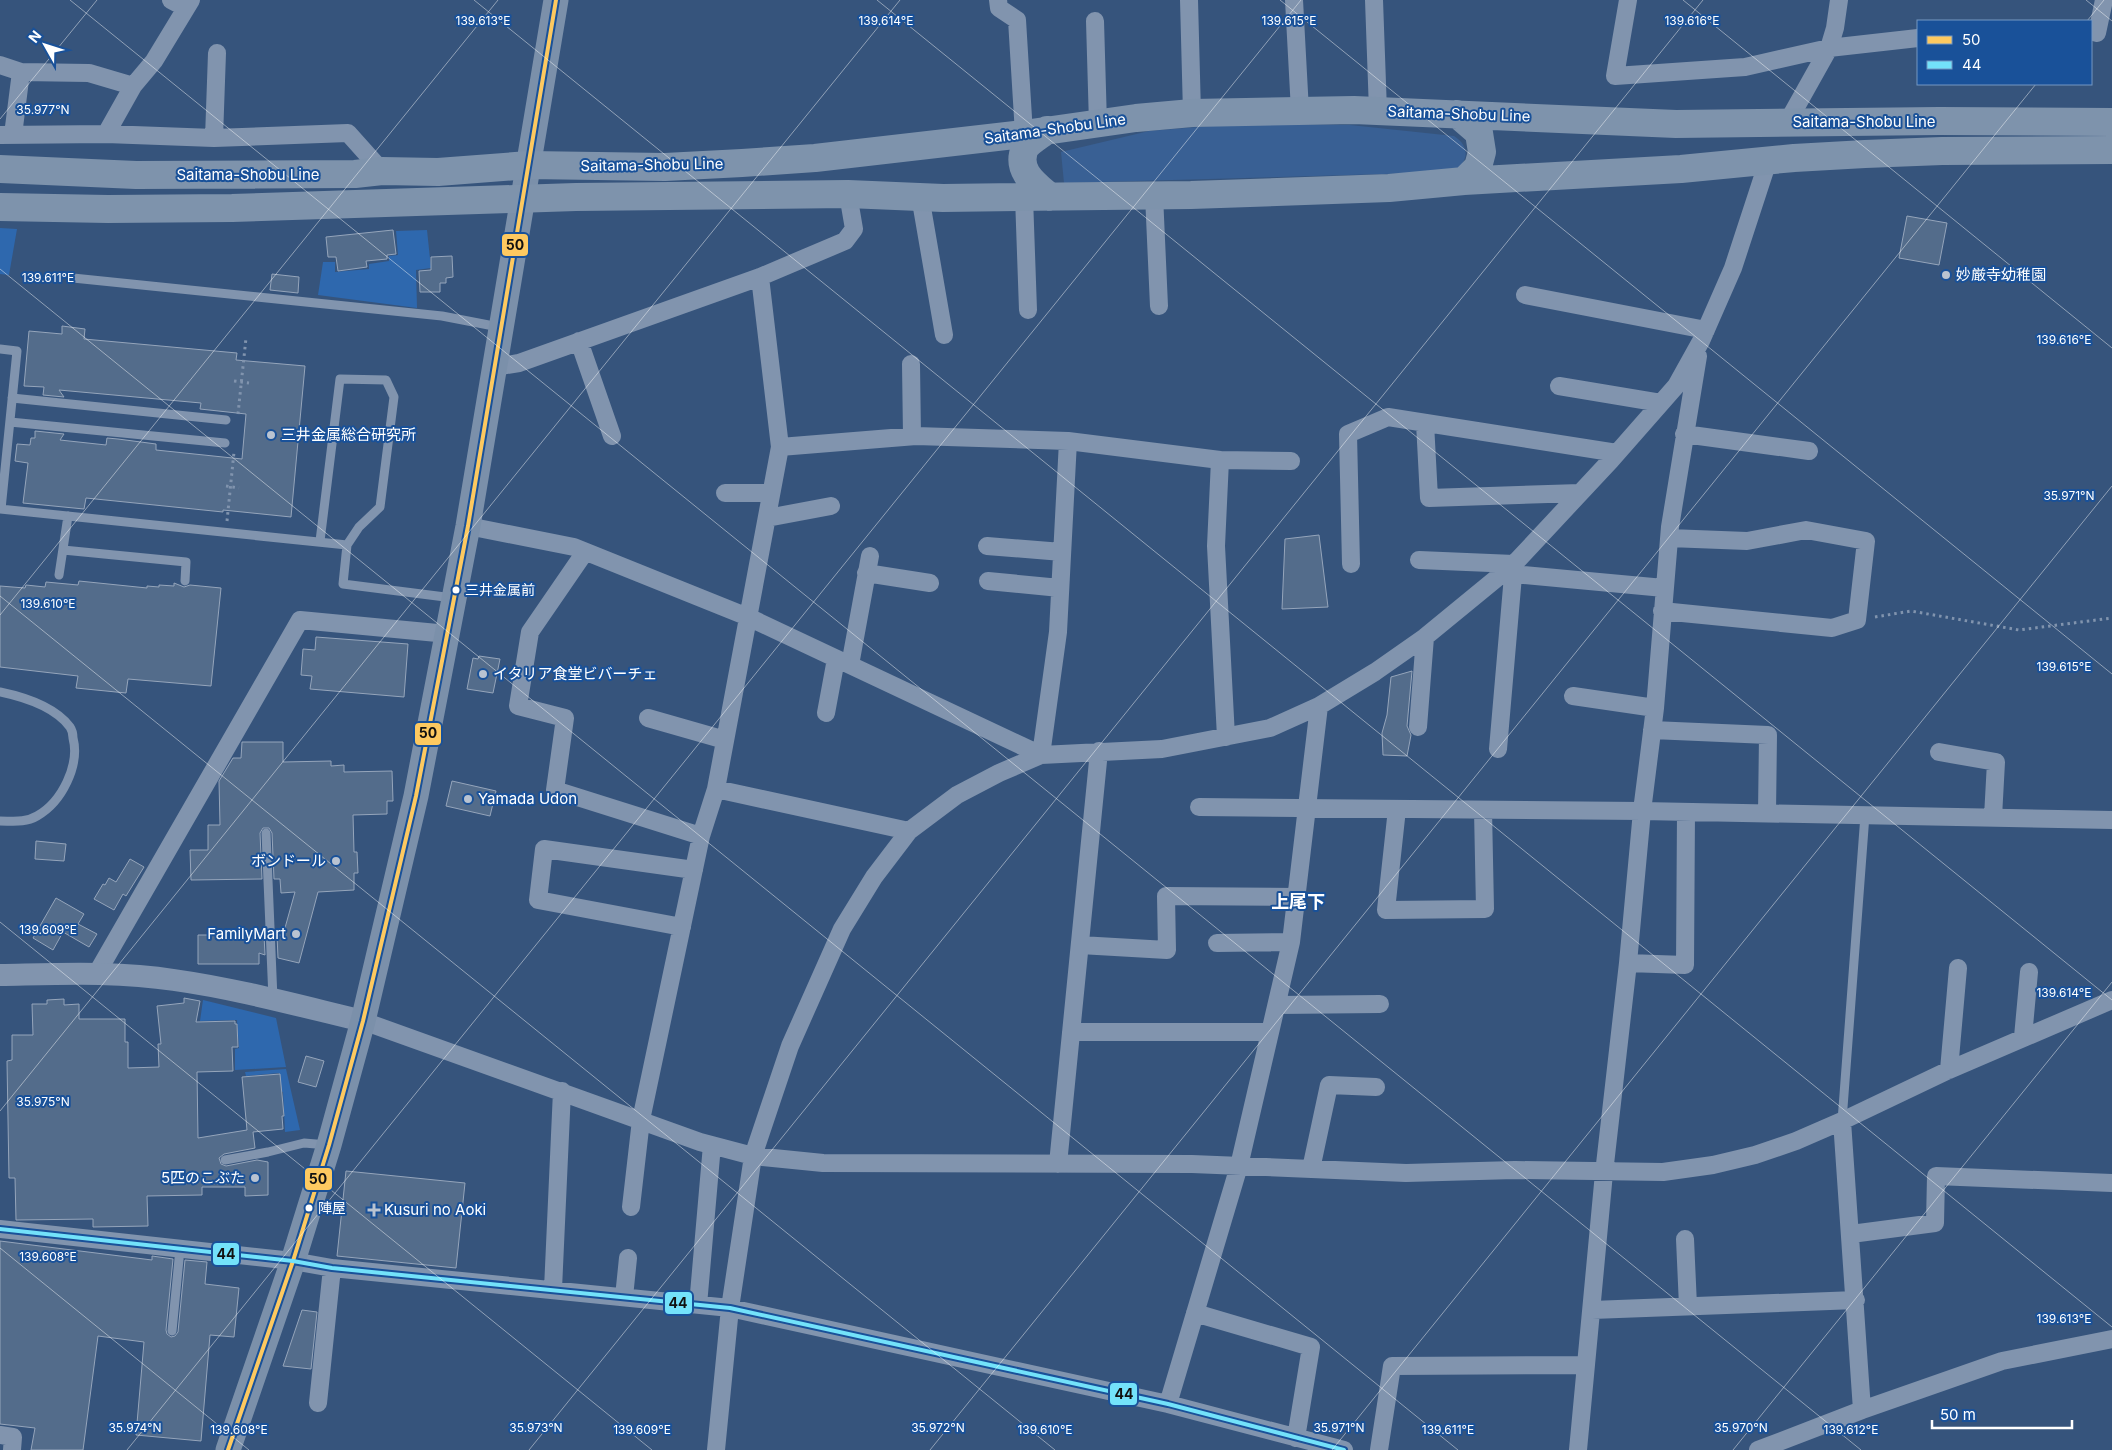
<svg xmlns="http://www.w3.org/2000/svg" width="2112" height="1450" font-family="Inter,'Noto Sans JP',sans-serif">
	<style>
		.green { fill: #2e68ae }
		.water { fill: #396094 }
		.building { fill: #536c8b; stroke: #95a5bb }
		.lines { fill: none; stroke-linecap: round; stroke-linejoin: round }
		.path { stroke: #8194ae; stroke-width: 3; stroke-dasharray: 2.5 4; stroke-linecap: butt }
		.service { stroke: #8194ae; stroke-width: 9 }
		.minor { stroke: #8194ae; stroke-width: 18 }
		.tertiary { stroke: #8194ae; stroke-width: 22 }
		.secondary { stroke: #7b90aa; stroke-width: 25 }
		.primary { stroke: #7e93ac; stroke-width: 28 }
		.path-bridge { stroke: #8194ae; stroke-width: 3; stroke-dasharray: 2.5 4; stroke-linecap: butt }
		.bus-1-casing { stroke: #195199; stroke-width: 8 }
		.bus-2-casing { stroke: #195199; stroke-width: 8 }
		.bus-1 { stroke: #fdc960; stroke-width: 4 }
		.bus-2 { stroke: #73e2fa; stroke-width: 4 }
		.ticks { fill: none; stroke: #fff; stroke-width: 1; stroke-opacity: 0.45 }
		.poi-dot { fill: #b9c3d1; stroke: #195199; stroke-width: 2 }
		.bus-dot { fill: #fff; stroke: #195199; stroke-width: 2 }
		.labels { text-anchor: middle; stroke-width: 4; stroke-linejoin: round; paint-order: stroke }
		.bus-label { font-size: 14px; fill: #fff; stroke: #195199; text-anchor: start }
		.street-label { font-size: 15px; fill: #fff; stroke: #195199 }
		.poi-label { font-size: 15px; fill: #fff; stroke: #195199; text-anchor: start }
		.quarter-label { font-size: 18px; font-weight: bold; fill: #fff; stroke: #195199 }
		.ticks-label { font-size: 12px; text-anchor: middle; fill: #fff; stroke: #195199; stroke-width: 4; stroke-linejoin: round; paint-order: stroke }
		.line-badge { stroke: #195199; stroke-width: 2 }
		.pale-badge-label { font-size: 14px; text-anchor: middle; font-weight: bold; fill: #111 }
	</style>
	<rect width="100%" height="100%" fill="#36547c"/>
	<path class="green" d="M0,228l17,1 -8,46 -9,-1z
		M427,230l4,38 -15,2 1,38 -99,-13 5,-33h12v10l34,-3v-5l20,-3v-5l9,-1 -2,-24z
		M203,1000l73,18 10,49 -51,3v-21l4,-1 -2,-28 -37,1z
		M286,1069l14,61 -15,2 -2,-40 -2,-1 -2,-18 -33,3 -1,-4z"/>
	<path class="water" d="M1236,124l114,1 104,11c16,10 15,25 0,36l-390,11 -3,-31 88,-21z"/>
	<path class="building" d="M1907,216l40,7 -8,42 -40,-7z
		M393,230l3,24 -9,1v4l-21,2 1,6 -29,4 -2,-14h-8l-2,-20z
		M452,256l1,21 -7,1v5h-6v9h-20l-1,-21 12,-1v-13z
		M272,274l27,3 -1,16 -28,-3z
		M62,326l23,3 -1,10 153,14 -1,7 69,6 -14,151 -68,-7v2l-137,-14 -2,11 -61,-6 5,-40 -13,-2 2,-17 13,1 1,-7h4v-7l29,3 -4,6 46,5 1,-7 11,1 38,5v6l86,9 4,-45 -46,-5 1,-6 -142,-13 5,7 -21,-2 1,-8 -20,-1 5,-55 33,3z
		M1319,535l9,72 -46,2 3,-70z
		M79,581l68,7v-2l12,1v-2l15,1v-3l10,4 6,-2 31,3 -10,98 -83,-7 -2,14 -50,-5 2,-12 -78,-9v-81l25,2 1,-3 19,2 1,-5 32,3z
		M316,637l92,7 -4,53 -94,-8 2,-13 -11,-1 2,-26 12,1z
		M479,656l21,3 -7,34 -26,-4 6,-31 5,1z
		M1412,671l-5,55 4,9 -4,21 -24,-1 -1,-22 5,-18 4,-38z
		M242,742h41v20l48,-1v5l13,-1v7l48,-1 1,30h-6v13l-34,1 1,37h3l1,21h-4v17l-36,2 -19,71 -21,-5 -1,-23h6l12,-43 -14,1 -1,-14h-6l-2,-46 -3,-5h-6l-3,5 2,46 -71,1 -1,-30h18v-25h12l-1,-44 14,-23h8z
		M452,781l44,10 -6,25 -44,-10z
		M36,841l30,3 -2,17 -29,-2z
		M130,859l14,8 -18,29 -3,-2 -9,16 -20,-11 9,-15 2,1 4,-7 7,4z
		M56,898l28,16 -6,10 19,10 -8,13 -26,-15 -10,18 -20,-12z
		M198,935h66l1,20 -6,-2v11h-61z
		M184,998l16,3 -4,21 39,-1v3h2l1,23h-6l1,24 -36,1 1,66 49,-8 -5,-53 38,-3 4,42h-2l1,13 -30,3 2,16 -31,6 -5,4 2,6 5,2 31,-6 11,2v33l-23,1v-9h-43v8l-55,1 1,30 -55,1v-8l-77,1 -1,-42h-6l-2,-117 5,-1v-25h21l-1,-31h15v-4l17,-1v6l15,-1v15h46v23h3v26l31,-1 -1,-23h3l-4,-38 27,-3z
		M306,1056l18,5 -8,26 -18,-5z
		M346,1171l119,12 -9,85 -119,-12z
		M0,1241l152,19v-4l21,3 -7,71 1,4 4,3 4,-1 3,-4 7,-72 22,2 -2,22 34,4 -5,49 -24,-2 -9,106 -65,-6 8,-93 -46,-6 -15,114h-52l4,-22 -35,-4z
		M302,1310l15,2 -6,57 -28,-3z"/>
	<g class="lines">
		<path class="path" d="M238,414l8,-76
			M227,521l7,-69
			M1875,617l36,-6 108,19 93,-12"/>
		<path class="service" d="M73,278l369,38 57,11
			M0,349l17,2 -16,158
			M12,398l214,22
			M10,422l215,21
			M0,509l347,36 -4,39 110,14
			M320,541l20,-162 46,1 8,17 -14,110 -21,20 -12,18
			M63,550l123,12 -1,19
			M59,575l9,-59
			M0,692c24,5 55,15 70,35 2,3 3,8 3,11 7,27 -11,64 -36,78 -12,7 -24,5 -37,5
			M266,833l7,166
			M1842,1121l23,-306
			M225,1160l43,-8 36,-9 24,2
			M172,1331l8,-82"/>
		<path class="minor" d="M171,0l15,8
			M998,0l1,8 18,12 7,114
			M1189,0l3,113
			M1294,0l6,111
			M1374,0l4,111
			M1628,0l-13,76 130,-9 84,-19 89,-10
			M1095,21l3,103
			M2097,33l7,-33
			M0,65l21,7
			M1787,123l42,-75 6,-20 4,-28
			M106,134l27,-48 21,-25 37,-61
			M0,135l106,-1 108,4 134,-5 34,38
			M13,135l8,-63 68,1 44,13
			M214,138l3,-85
			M1154,195l5,111
			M920,196l24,139
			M1024,197l4,113
			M1525,295l181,35
			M579,341l33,95
			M911,364l1,72
			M495,367l24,-4 241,-86 85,-36 9,-12 -6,-35
			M1559,386l102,17
			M1425,423l4,75 151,-5
			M1684,434l125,17
			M1068,441l152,19
			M780,447l136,-11 152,5 -10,191 -17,123
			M725,493h46
			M767,518l64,-12
			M468,526l106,21 174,70 293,138
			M987,546l75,6
			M585,552l-55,80 -12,74 47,12 -10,72 146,46
			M1419,560l95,4 -16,185
			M1351,564l-3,-130 40,-17 229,36
			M866,573l64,10
			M1513,574l151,14
			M988,581l72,7
			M1662,611l170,17 25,-8 9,-79 -60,-11 -59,11 -78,-3
			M850,665l20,-109
			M1573,696l82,12
			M826,713l10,-54
			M648,718l77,22
			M1418,727l7,-90
			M1652,730l116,5 -1,78
			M1226,737l-10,-191 4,-86 71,1
			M1939,752l57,10 -3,55
			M716,789l193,42
			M1199,807l443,4 470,9
			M1397,809l-11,101 99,-1 -2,-99
			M682,927l-144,-27 6,-51 150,21
			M1217,943l74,-1
			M1080,945l87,5 -1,-54 131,1
			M1628,963l57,2 1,-153
			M97,973l203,-353 148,14
			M1277,1005l103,-1
			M363,1021l337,121 53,14 70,7 369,1 214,9 109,-3 148,2 50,-7 42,-10 41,-14 46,-20 107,-51 163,-70
			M1071,1032h199
			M2023,1037l6,-65
			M1949,1070l9,-102
			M1842,1121l20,289
			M1058,1164l41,-413
			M1311,1169l18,-84 47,2
			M631,1207l10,-87 60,-284 15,-47 64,-342 -20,-170
			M0,1229l293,32 39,7 398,40 438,96 176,46
			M1851,1234l84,-11 1,-47 176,7
			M1685,1239l3,67
			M553,1289l9,-198
			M624,1297l4,-39
			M698,1305l14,-160
			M1592,1310l264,-10
			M1195,1313l116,34 -15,91
			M318,1403l14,-135
			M1168,1404l71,-238 52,-224 28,-236
			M0,1435l13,2 -1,13
			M716,1450l14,-142 23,-152 37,-110 52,-117 32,-52 35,-46 48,-36 42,-22 42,-18 121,-6 108,-21 49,-22 56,-34 50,-35 89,-73 97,-104 65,-74 25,-45 32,-73 35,-107
			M1379,1450l13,-84 194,-1
			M1578,1450l26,-277 24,-210 14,-152 13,-103 15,-181 28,-171
			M1758,1450l104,-40 140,-49 110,-22"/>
		<path class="tertiary" d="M0,975c58,-1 117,-4 174,5 64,9 126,26 189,41"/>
		<path class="secondary" d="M228,1450l65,-189 36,-116 34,-124 53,-225 52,-270 88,-526"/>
		<path class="primary" d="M1457,114l22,19 3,19 -4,15 -14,14
			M1047,130c-6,5 -18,12 -22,18 -10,23 11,37 25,49
			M0,169l136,6 219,-1 27,-3 56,1 91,-7 136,2 77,-4 73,-5 209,-24 112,-16 56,-5 162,-3 322,14 263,-3 173,1
			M0,207l108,2 124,-1 344,-11 272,-3 95,4 248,-3 198,-7 75,-7 217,-12 113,-11 71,-4 77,-3 170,-1"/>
		<path class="path-bridge" d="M234,381l15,2
			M226,486l13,2"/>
		<defs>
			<path id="bus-1" d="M228,1450l65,-189 36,-116 34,-124 53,-225 52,-270 88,-526"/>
			<path id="bus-2" d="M0,1229l293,32 39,7 398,40 438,96 176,46"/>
		</defs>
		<use href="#bus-1" class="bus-1-casing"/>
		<use href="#bus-2" class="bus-2-casing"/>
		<use href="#bus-1" class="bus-1"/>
		<use href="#bus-2" class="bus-2"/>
	</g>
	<path class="ticks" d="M70,0l1791,1450M474,0l1638,1327M877,0l1235,1000M1280,0l832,674M1683,0l429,348M2086,0l26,21M2087,21l17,-21M0,119l97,-119M0,269l1458,1181M0,596l1055,854M0,615l498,-615M0,922l652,528M0,1111l900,-1111M0,1248l249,202M127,1450l1174,-1450M529,1450l1174,-1450M930,1450l1106,-1366M1332,1450l780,-964M1733,1450l379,-468"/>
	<g class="poi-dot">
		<circle cx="1946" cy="275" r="5"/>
		<circle cx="271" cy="435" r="5"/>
		<circle cx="483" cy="674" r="5"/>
		<circle cx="468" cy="799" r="5"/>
		<circle cx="336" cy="861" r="5"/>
		<circle cx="296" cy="934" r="5"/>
		<circle cx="255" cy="1178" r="5"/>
		<path d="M371.5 1202.5h5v5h5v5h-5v5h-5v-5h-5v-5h5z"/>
	</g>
	<g class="bus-dot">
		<circle cx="456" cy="590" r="4.5"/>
		<circle cx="309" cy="1208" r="4.5"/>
	</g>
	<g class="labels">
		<g class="bus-label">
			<text x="465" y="595">三井金属前</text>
			<text x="318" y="1213">陣屋</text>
		</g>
		<g class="street-label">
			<text transform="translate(1459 114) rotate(2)" y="5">Saitama-Shobu Line</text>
			<text x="1864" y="127">Saitama-Shobu Line</text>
			<text transform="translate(1055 129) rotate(-8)" y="5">Saitama-Shobu Line</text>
			<text transform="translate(652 165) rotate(-1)" y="5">Saitama-Shobu Line</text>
			<text x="248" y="180">Saitama-Shobu Line</text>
		</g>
		<g class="poi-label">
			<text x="1956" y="280">妙厳寺幼稚園</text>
			<text x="281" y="440">三井金属総合研究所</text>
			<text x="493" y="679">イタリア食堂ビバーチェ</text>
			<text x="478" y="804">Yamada Udon</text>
			<text x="326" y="866" text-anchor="end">ボンドール</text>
			<text x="286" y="939" text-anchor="end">FamilyMart</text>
			<text x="245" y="1183" text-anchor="end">5匹のこぶた</text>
			<text x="384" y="1215">Kusuri no Aoki</text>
		</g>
		<g class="quarter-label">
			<text x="1298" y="908">上尾下</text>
		</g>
	</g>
	<g class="ticks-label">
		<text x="1692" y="25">139.616°E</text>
		<text x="483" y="25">139.613°E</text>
		<text x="886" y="25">139.614°E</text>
		<text x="1289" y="25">139.615°E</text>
		<text x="43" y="114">35.977°N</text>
		<text x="48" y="282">139.611°E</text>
		<text x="2064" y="344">139.616°E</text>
		<text x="2069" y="500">35.971°N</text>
		<text x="48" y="608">139.610°E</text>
		<text x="2064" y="671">139.615°E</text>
		<text x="48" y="934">139.609°E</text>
		<text x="2064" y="997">139.614°E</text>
		<text x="43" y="1106">35.975°N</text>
		<text x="48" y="1261">139.608°E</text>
		<text x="2064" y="1323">139.613°E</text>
		<text x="135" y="1432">35.974°N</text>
		<text x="536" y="1432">35.973°N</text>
		<text x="938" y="1432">35.972°N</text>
		<text x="1339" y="1432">35.971°N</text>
		<text x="1741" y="1432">35.970°N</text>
		<text x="239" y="1434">139.608°E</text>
		<text x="642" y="1434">139.609°E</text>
		<text x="1045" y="1434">139.610°E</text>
		<text x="1448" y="1434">139.611°E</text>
		<text x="1851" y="1434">139.612°E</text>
	</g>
	<g class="line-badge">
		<rect x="501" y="233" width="28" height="24" rx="5" fill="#fdc960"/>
		<rect x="414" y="722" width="28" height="24" rx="5" fill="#fdc960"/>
		<rect x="304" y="1167" width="29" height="24" rx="5" fill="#fdc960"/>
		<rect x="212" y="1242" width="28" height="24" rx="5" fill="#73e2fa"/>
		<rect x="664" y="1291" width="29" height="24" rx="5" fill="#73e2fa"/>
		<rect x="1109" y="1382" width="29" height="24" rx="5" fill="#73e2fa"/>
	</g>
	<g class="pale-badge-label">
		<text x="515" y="250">50</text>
		<text x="428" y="738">50</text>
		<text x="318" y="1184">50</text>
		<text x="226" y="1259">44</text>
		<text x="678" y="1308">44</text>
		<text x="1124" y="1399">44</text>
	</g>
	<rect x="1917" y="20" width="175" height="65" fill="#195199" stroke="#7597c2"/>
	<rect x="1927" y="36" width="25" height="8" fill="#fdc960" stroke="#7597c2"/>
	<text x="1962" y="45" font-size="15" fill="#ffffff">50</text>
	<rect x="1927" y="61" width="25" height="8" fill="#73e2fa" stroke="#7597c2"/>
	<text x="1962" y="70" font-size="15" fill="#ffffff">44</text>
	<g transform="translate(45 45) rotate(309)" stroke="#195199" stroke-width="4" paint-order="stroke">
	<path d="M0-4L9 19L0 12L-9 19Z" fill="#ffffff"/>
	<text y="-8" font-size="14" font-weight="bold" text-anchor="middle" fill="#ffffff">N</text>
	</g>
	<path d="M1932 1420v8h140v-8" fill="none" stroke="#ffffff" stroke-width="2.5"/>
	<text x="1940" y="1420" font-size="15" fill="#ffffff" stroke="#195199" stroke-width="4" paint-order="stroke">50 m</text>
</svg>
